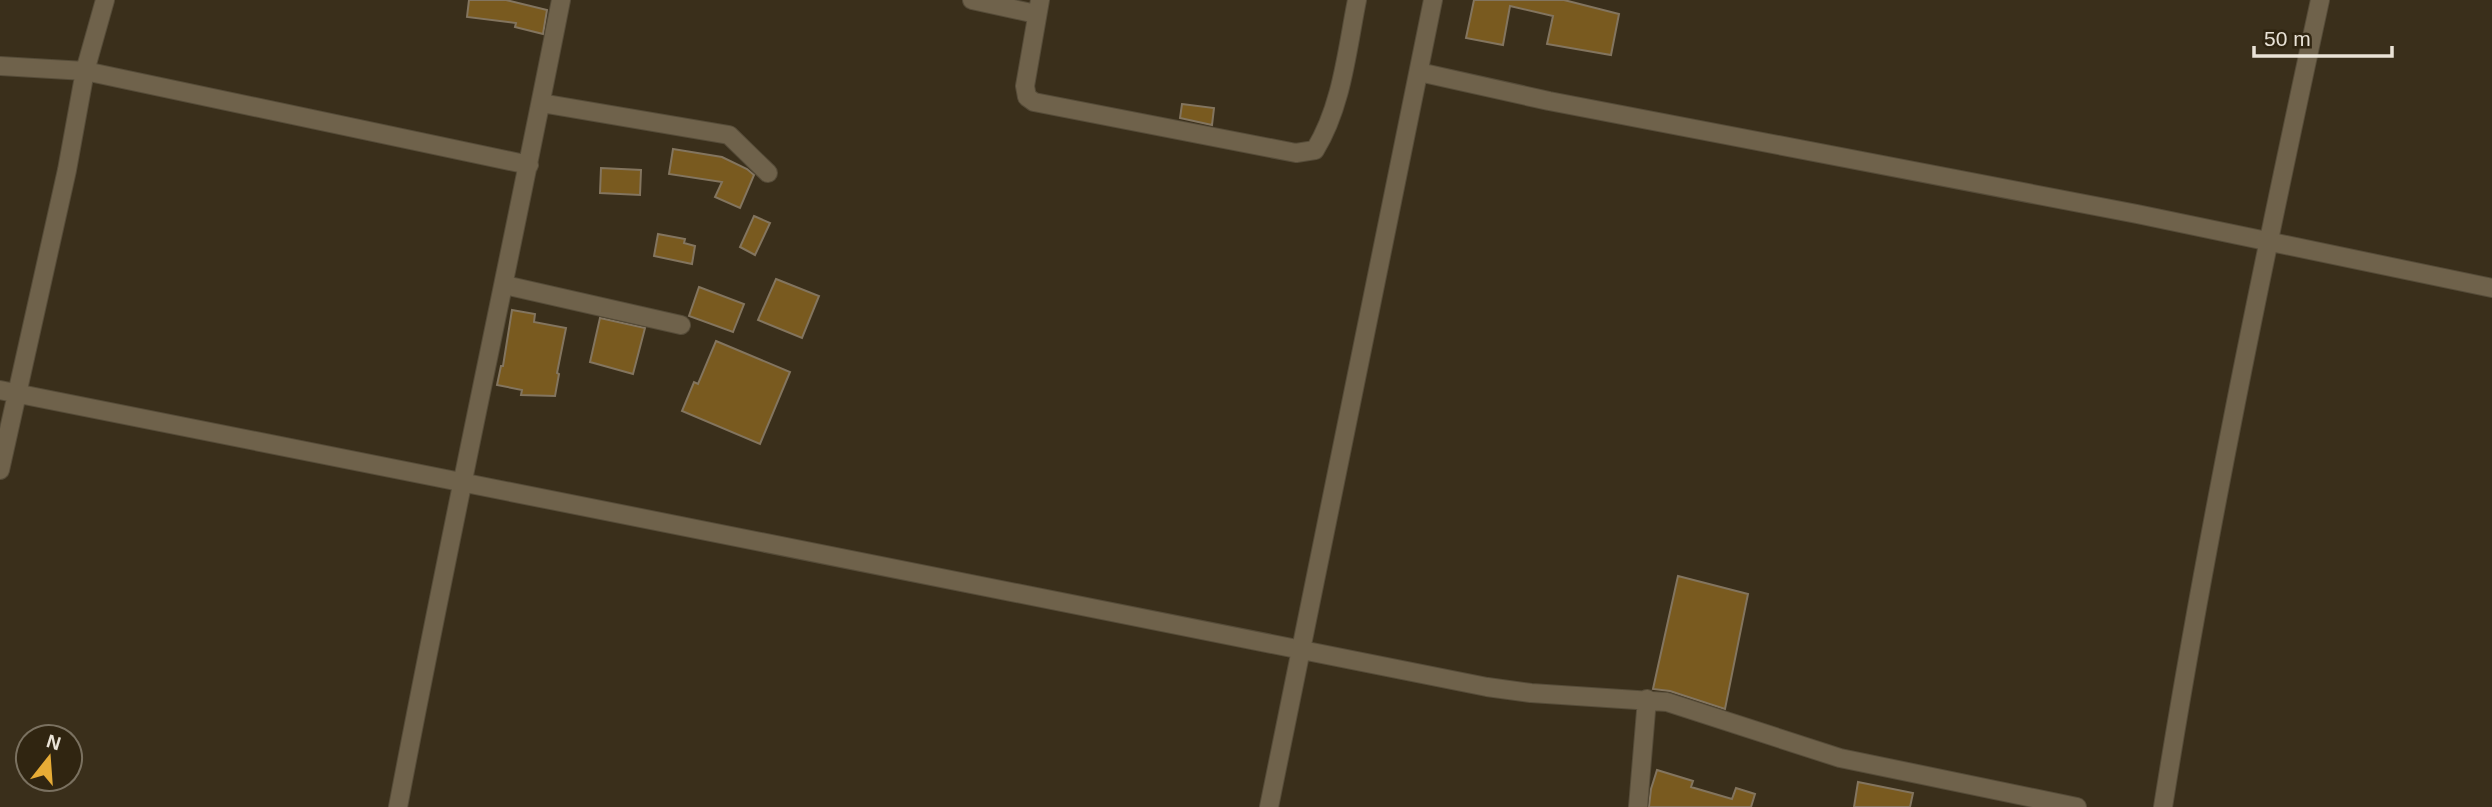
<svg xmlns="http://www.w3.org/2000/svg" width="2492" height="807" font-family="Helvetica,sans-serif">
	<style>
		.building { fill: #795a1f; stroke: #83755f; stroke-width: 2 }
		.lines { fill: none; stroke-linecap: round; stroke-linejoin: round }
		.minor-casing { stroke: #564c39; stroke-width: 20 }
		.minor { stroke: #6f624b; stroke-width: 18 }
	</style>
	<rect width="100%" height="100%" fill="#3a2f1b"/>
	<path class="building" d="M469,0h37l41,10 -4,24 -28,-7 1,-4 -49,-6z
		M1474,0h90l55,14 -8,41 -64,-11 6,-28 -43,-10 -7,39 -37,-7z
		M1182,104l32,4 -2,17 -32,-7z
		M673,149l49,8 25,12 7,6 -14,33 -25,-11 7,-15 -53,-8z
		M601,168l40,2 -1,25 -40,-2z
		M754,216l16,7 -15,32 -15,-8z
		M658,234l27,5 -1,4 11,3 -3,18 -38,-8z
		M776,279l43,17 -17,42 -44,-18z
		M699,287l45,17 -11,28 -44,-16z
		M512,310l23,4 -1,8 32,6 -9,45 2,1 -4,22 -34,-1 1,-5 -25,-5 4,-19h2z
		M600,318l45,10 -12,46 -43,-12z
		M716,341l74,31 -30,72 -78,-33 12,-29 4,2z
		M1678,576l70,18 -23,115 -55,-18 -17,-2z
		M1657,770l36,11 -2,6 41,12 4,-11 19,6 -4,13h-102l2,-18z
		M1858,782l55,11 -3,14h-56z"/>
	<g class="lines">
		<defs>
			<path id="minor" d="M972,0l64,14
				M1040,0l-15,86 2,11 7,5 262,51 19,-3c27,-44 32,-100 42,-150
				M0,66l85,5 444,94
				M1419,72l130,29 588,113 355,74
				M541,103l188,32 39,38
				M505,285l176,40
				M0,390l1487,297 44,6 136,9 173,56 237,49
				M0,470l67,-300 18,-99 20,-71
				M398,807c51,-270 110,-538 163,-807
				M1269,807l164,-807
				M1638,807l9,-108
				M2163,807c43,-270 99,-539 157,-807"/>
		</defs>
		<use href="#minor" class="minor-casing"/>
		<use href="#minor" class="minor"/>
	</g>
	<g transform="translate(49 758) rotate(17)"><circle r="33" fill="#302511" stroke="#7a7160" stroke-width="2"/>
	<path d="M0-5L12 26L0 18L-12 26Z" fill="#e7ac36"/>
	<text y="-10" font-size="19" font-weight="bold" text-anchor="middle" fill="#eae3d7">N</text>
	</g>
	<path d="M2254 46v10h138v-10" fill="none" stroke="#eae3d7" stroke-width="3.5"/>
	<text x="2264" y="46" font-size="21" fill="#eae3d7" stroke="#302511" stroke-width="5" paint-order="stroke">50 m</text>
</svg>
